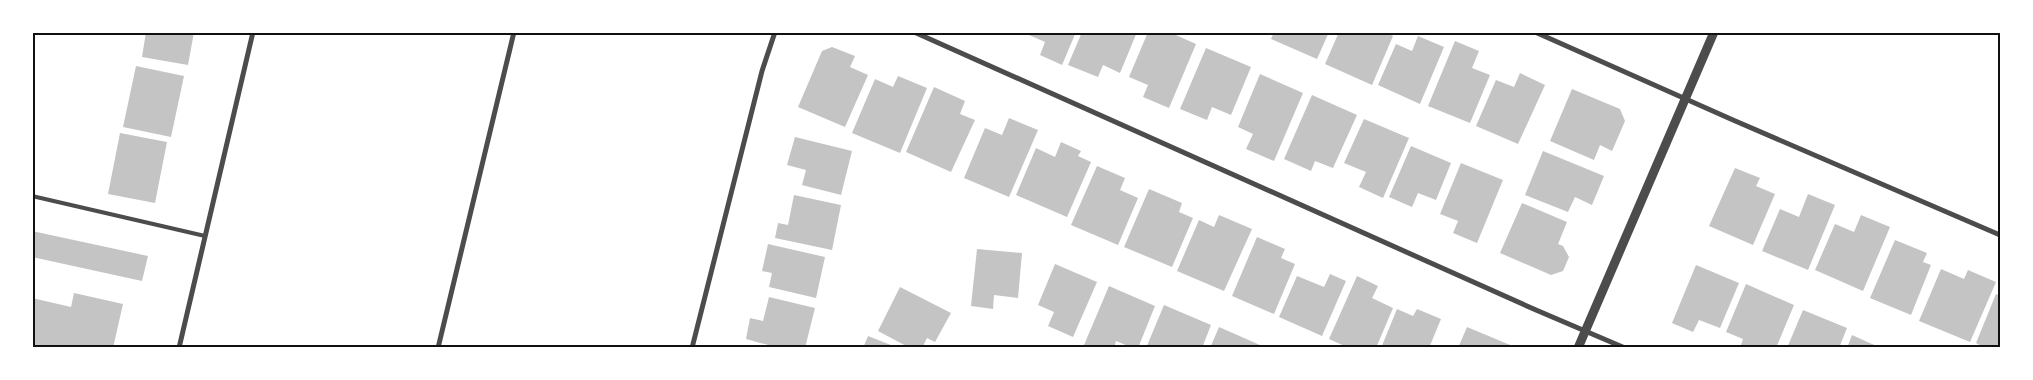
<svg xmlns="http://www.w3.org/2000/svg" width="2033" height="380" font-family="'IBM Plex Sans',sans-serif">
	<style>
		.building { fill: #c4c4c4 }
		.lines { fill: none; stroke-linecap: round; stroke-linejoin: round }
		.service { stroke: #4c4c4c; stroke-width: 4 }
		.minor { stroke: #4c4c4c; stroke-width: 5 }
		.tertiary { stroke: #4c4c4c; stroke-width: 9 }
		.neatline { fill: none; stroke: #111; stroke-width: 2 }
	</style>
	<rect width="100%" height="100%" fill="#fff"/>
	<path class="building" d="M146,32h48l-6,33 -46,-8z
		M1022,32h54l-14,33 -22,-10 5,-13z
		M1082,32h55l-17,41 -17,-8 -5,12 -30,-12z
		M1148,32h21l27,12 -27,64 -26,-11 5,-12 -19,-8z
		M1274,32h55l-12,27 -46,-20z
		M1339,32h47l7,4 -21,49 -47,-21z
		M1418,36l26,11 -24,57 -42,-19 18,-41 16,7z
		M1455,41l24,10 -7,17 18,7 -20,48 -42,-17z
		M832,47l23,9 -5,11 18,8 -23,52 -47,-20 24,-56z
		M1206,48l45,19 -20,48 -19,-8 -5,13 -27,-11z
		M136,66l48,10 -13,61 -48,-10z
		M1520,73l25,12 -27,59 -42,-18 20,-46 18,7z
		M1260,74l43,19 -29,68 -28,-12 7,-15 -15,-7z
		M898,76l29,12 -27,65 -48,-20 23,-54 18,8z
		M934,87l31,14 -5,13 15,6 -24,52 -45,-20z
		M1572,89l48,20 5,12 -13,30 -12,-6 -6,15 -44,-19z
		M1312,95l45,20 -24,53 -18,-7 -4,10 -27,-12z
		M1009,118l29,12 -29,67 -45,-19 21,-50 17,7z
		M1364,119l45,19 -26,60 -24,-11 7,-15 -22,-9z
		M120,133l47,9 -12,61 -47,-9z
		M795,137l57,14 -11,44 -39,-10 4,-15 -19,-5z
		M1061,142l20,9 -3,5 13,6 -24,55 -51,-22 20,-47 19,9z
		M1411,146l40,17 -15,37 -18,-7 -6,14 -23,-10z
		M1543,151l61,25 -12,29 -17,-8 -7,15 -43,-17z
		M1461,163l42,17 -26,63 -24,-10 5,-12 -18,-7z
		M1097,166l28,12 -5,12 18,8 -20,47 -47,-20z
		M1735,168l25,10 -4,8 19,8 -22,51 -44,-19z
		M1149,189l33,14 -3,9 14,6 -21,49 -48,-20z
		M1808,194l27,11 -27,65 -46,-19 18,-42 19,8z
		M794,195l47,10 -9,45 -57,-12 3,-15 10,2z
		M1522,203l45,19 -9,22 5,2 6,11 -6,14 -12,4 -51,-22z
		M1219,215l33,14 -28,62 -47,-20 22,-51 15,7z
		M1861,215l29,12 -27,64 -48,-21 20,-46 19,8z
		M32,231l116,25 -6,25 -110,-24z
		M1257,237l28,12 -4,9 14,6 -21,50 -42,-18z
		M1895,240l32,13 -4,9 8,3 -20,50 -41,-17z
		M768,244l57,13 -9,41 -47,-11 3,-14 -10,-2z
		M977,249l45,4 -4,45 -24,-3 -1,14 -22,-3z
		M1055,264l42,18 -24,55 -25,-11 6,-14 -16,-7z
		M1696,265l43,18 -19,45 -21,-8 -6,12 -21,-9z
		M1941,269l23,10 4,-9 28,12 -26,60 -51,-21z
		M1330,274l16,7 -24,55 -43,-19 18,-41 27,11z
		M1357,276l21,10 -6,12 21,10 -17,40h-27l-20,-9z
		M1746,284l48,21 -18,43h-36l3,-9 -17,-7z
		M1109,286l46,20 -17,42h-5l-17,-7 -2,7h-24l-6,-3z
		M900,287l51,26 -16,29 -8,-4 -5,10h-12l-32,-17z
		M74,293l49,11 -10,44h-71l-10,-3v-47l39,9z
		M1996,294l4,2v52h-15l-9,-5z
		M769,297l46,11 -10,40h-26l-33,-9 4,-21 13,3z
		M1164,305l47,20 -9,23h-56z
		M1397,309l16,7 4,-7 24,10 -12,29h-48z
		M1803,310l44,18 -8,20h-52z
		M1219,327l41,18 -1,3h-49z
		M1467,327l48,20v1h-57z
		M1852,335l29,13h-34z
		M868,336l28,11v1h-33z"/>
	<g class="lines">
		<path class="service" d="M32,196l173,40"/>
		<path class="minor" d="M914,32l622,278 89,38
			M1535,32l198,88 267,115
			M179,348l74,-316
			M438,348l76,-316
			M692,348l70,-277 13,-39"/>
		<path class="tertiary" d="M1578,348l136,-316"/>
	</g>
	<rect width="2033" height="380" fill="none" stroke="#ffffff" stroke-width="68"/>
	<rect x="34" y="34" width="1965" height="312" class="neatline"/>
</svg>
